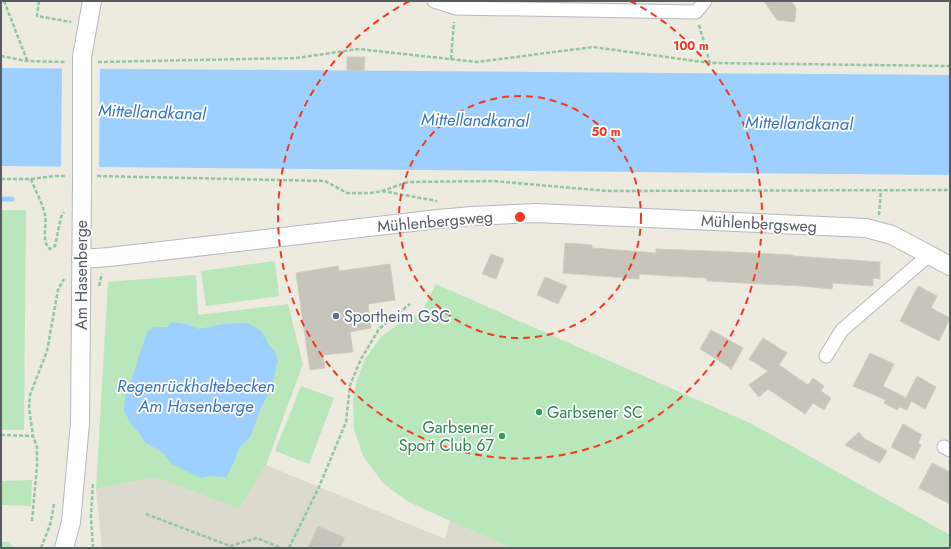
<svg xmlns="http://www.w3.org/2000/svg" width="951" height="549" font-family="Jost,sans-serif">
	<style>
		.education { fill: #dcd9ce }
		.green { fill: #b9e6bb }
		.water { fill: #9dcfff }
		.pier { fill: #edeadf }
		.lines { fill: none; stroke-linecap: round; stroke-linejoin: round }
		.stream { stroke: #9dcfff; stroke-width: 5 }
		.building { fill: #c7c4bc; stroke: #d1ccbd }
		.street-casing { stroke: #b7babf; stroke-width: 15 }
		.secondary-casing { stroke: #b5b9bf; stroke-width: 20 }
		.path { stroke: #91c5a3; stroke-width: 2.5; stroke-dasharray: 4 2; stroke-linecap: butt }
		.street { stroke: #fff; stroke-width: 13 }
		.secondary { stroke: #fff; stroke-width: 18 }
		.secondary-bridge-casing { stroke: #b5b9bf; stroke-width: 20; stroke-linecap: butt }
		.secondary-bridge { stroke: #fff; stroke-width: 18 }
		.ring { fill: none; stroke: #f3391f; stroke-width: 2; stroke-dasharray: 7 5 }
		.service-dot { fill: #5c6f8a; stroke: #fff; stroke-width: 1.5 }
		.leisure-dot { fill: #2e9e5b; stroke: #fff; stroke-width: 1.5 }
		.labels { text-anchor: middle; stroke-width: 3.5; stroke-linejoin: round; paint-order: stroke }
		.street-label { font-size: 16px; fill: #585c61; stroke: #fff }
		.service-label { font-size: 16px; fill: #4e5e75; stroke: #fff; text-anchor: start }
		.leisure-label { font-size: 16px; fill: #27864d; stroke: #fff; text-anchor: start }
		.water-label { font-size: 17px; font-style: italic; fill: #3773c0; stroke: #fff }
		.centre { fill: #f3391f; stroke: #fff; stroke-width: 2 }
		.ring-label { font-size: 12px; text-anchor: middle; font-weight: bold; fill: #f3391f; stroke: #fff; stroke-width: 3.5; stroke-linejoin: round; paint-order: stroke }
	</style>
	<rect width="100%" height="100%" fill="#edeadf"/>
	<path class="education" d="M266,465l179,74 5,-18 62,27h-410l-6,-59 59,-12 84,32z"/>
	<path class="green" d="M1,210h25l-2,220h-23z
		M275,261l4,35 -73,10 -5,-35z
		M196,275l2,40 90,-11 15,60 -37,101 -27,44 -84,-32 -59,12 12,-207z
		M436,284l316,140 198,111v13h-438l-62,-27 -43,-20 -24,-18 -20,-27 -9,-27 -1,-30 4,-19 8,-21 16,-22 21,-16 19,-8z
		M301,386l33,12 -25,66 -34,-13z
		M32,480l-1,26 -30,-1v-24z
		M1,542h7l6,6h-13z"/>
	<path class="water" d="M1,68l949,7v100l-949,-9z
		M171,322l14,2 14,5 25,-5 24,-1 14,9 7,13 5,5 4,10 -7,30 -10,17 -4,12 -7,18 -10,10 -13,30 -16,-1 -10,2 -29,-14 -9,-11 -18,-11 -6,-9 -8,-9 -7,-13 2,-22 6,-11 15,-46 7,-5h13z"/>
	<path class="pier" d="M62,66h38l-1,103 -38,-1z"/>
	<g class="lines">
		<path class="stream" d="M1,199h11"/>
	</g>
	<path class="building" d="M764,1h27l5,7 -1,14 -18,-2z
		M347,57h18l-1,14 -17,-1z
		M565,243l27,2v3l64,5v-4l53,2 84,4v1l87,6v17l-7,-1v8l-40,-3 -1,6 -31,-3 -94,-5v-3l-37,-2 -31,-2v5l-76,-6z
		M491,254l13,5 -8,20 -14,-5z
		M390,264l5,36 -27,4 3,24 -21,4 3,20 -30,3 2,13 -15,2 -14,-97 42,-7 1,5z
		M545,277l22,9 -9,18 -21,-9z
		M918,286l19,10 -6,12 19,10 -11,23 -39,-20z
		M711,330l32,18 -12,22 -2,-3 -29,-18z
		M763,338l24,15 -8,12 29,20 5,-7 11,8 -3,5 10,7 -7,12 -11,-7 -8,11 -37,-25 -9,8 -10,-12 19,-14 -19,-12z
		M870,353l24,11 -11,22 23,12 11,-22 19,11 -11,22 -14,-8 -4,9 -8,-3 -2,3 -13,-7 2,-3 -33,-14z
		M903,424l19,11 -4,8 3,2 -7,14 -23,-12z
		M859,432l6,7 22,12 -7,12 -35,-18z
		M932,463l18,9v32l-31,-16z
		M318,526l27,12 -5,10h-32z"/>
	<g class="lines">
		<defs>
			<path id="street" d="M434,1l22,7 240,4 9,-11
				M826,356l16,-26 87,-75
				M944,447l6,3"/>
			<path id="secondary" d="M82,57l10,-56
				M81,259l28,-2 329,-38 34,-3 64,-3 330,15 26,7 58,31
				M64,548l7,-26 9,-99 2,-240"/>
		</defs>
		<use href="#street" class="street-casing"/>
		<use href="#secondary" class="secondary-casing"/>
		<path class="path" d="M4,1l23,59
			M39,1l-2,15 34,6
			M699,25l11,38
			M1,56l26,5 38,1
			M451,59l3,-37
			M98,62l199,-4 61,-9 119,13 116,-15 117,16 240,3
			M97,176l228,5 22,12h24l11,-2 26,-9 85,-1 114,10 343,-1
			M1,179h30l23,-3h12
			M31,179c4,11 12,25 14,36 2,10 -4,27 5,34l5,-3 6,-29 3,-5
			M382,191l55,10
			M879,215l2,-25
			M99,286l3,-12
			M1,435l32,1
			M146,514l84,32 27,-8 24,10
			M32,521l5,-55v-19l-4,-11 -4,-28 1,-13 17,-44 11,-61 6,-11
			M41,548l9,-23 4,-21
			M93,548l-2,-31 2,-34
			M289,548l30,-61 27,-65 4,-37 11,-26 18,-30 31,-25"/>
		<use href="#street" class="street"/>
		<use href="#secondary" class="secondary"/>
		<defs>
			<path id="secondary-bridge" d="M82,183v-126"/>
		</defs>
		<use href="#secondary-bridge" class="secondary-bridge-casing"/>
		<use href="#secondary-bridge" class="secondary-bridge"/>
	</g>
	<g class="ring">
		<circle cx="520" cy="217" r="121"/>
		<path d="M630 1A242 242 0 1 1 410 1"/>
	</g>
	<circle class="service-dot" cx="336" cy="316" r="4"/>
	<g class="leisure-dot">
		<circle cx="539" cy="412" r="4"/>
		<circle cx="502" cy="436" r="4"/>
	</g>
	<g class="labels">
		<g class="street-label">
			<text transform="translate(435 221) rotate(-5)" y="6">Mühlenbergsweg</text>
			<text transform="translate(759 223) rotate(3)" y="6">Mühlenbergsweg</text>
			<text transform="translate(81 275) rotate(-90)" y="6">Am Hasenberge</text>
		</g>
		<g class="service-label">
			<text x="344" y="322">Sportheim GSC</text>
		</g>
		<g class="leisure-label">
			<text x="547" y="418">Garbsener SC</text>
			<text x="494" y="433" text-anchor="end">Garbsener<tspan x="494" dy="18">Sport Club 67</tspan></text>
		</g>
		<g class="water-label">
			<text transform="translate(152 112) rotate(2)" y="6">Mittellandkanal</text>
			<text transform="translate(475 120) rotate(1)" y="6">Mittellandkanal</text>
			<text transform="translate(799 123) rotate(1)" y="6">Mittellandkanal</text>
			<text x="196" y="392">Regenrückhaltebecken<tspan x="196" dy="20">Am Hasenberge</tspan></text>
		</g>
	</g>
	<circle cx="520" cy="217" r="6" class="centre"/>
	<g class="ring-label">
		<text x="691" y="50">100 m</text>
		<text x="606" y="136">50 m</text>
	</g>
	<rect width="951" height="549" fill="none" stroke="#585c61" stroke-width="4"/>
</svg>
